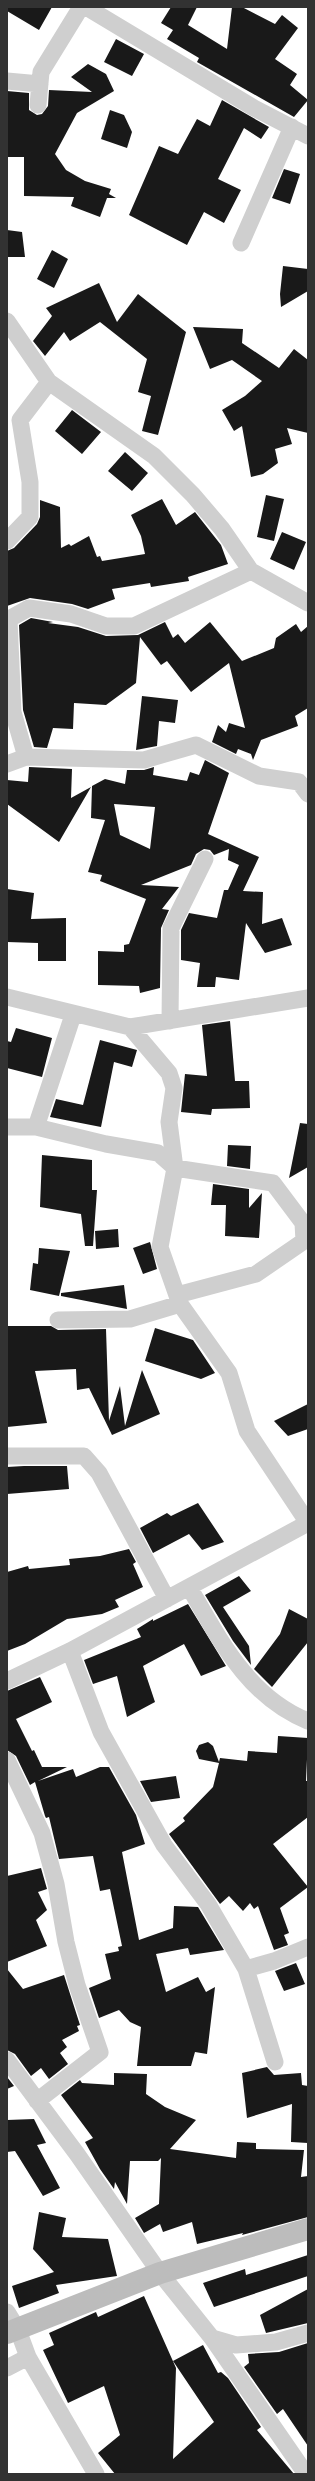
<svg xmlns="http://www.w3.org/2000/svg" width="315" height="2481" font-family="Rubik,sans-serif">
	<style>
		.building { fill: #191919; fill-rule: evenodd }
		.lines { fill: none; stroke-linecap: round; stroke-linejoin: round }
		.street { stroke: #cfcfcf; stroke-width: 17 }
		.secondary { stroke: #bcbcbc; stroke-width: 22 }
	</style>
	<rect width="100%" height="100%" fill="#fff"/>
	<path class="building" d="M7,7h45l-13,23 -32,-19z
		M171,7h26l-9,18 39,24 5,-42h10l33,17 7,-9 16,13 -23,31 22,15 -7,11 18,15 -14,17 -97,-55 2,-4 -32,-19 6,-9 -12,-7z
		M116,39l28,15 -12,22 -28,-14z
		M88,64l18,10 8,17 -37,22 -22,41 11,16 19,11 26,8 -2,5 7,4h-9l-7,19 -29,-11 3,-9 -50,-1v-39h-17v-66l22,2v17l8,5 5,-1 6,-8 1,-16 43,2 -21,-15z
		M222,100l47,27 -8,12 -17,-11 -26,51 23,11 -17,33 -20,-11 -17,33 -58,-30 30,-69 19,8 19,-35 13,7z
		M110,110l14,5 8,17 -5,16 -26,-9z
		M284,169l16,5 -10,30 -18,-6z
		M7,230l15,2 3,25h-18z
		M52,250l16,9 -14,29 -17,-9z
		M283,266l25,3v22l-27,16 -1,-13z
		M99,283l18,39 21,-28 48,38 -28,103 -16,-4 9,-35 -13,-4 9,-33 -47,-37 -30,19 -6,-9 -19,24 -12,-15 19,-25 -6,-8z
		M193,327l50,2 -1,14 37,25 15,-19 14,11v73l-21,-5 5,16 -17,5 3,14 -15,11 -12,3 -9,-51 -8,5 -12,-21 23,-14 17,-15 -30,-21 -22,9z
		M72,410l29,22 -19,22 -27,-23z
		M125,452l23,21 -16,18 -24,-20z
		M266,495l18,4 -10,42 -17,-4z
		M162,499l14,26 19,-13 26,33 7,19 -40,13 1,4 -38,6 -1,-4 -38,6 3,10 -27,10 -16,-5 -42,-6 -23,8v-55l7,-3 23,-24 3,-7v-17l20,7 1,41 8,-4 2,2 18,-10 8,21 3,-1 2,5 43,-7 -4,-18 -10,-21z
		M282,532l24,10 -12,28 -24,-11z
		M31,618l22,4 -5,1 30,4 28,9 32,-1 27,-13 8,16 5,-4 7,9 25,-21 32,39 32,-13 2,-10 20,-14 5,8 7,-6v82l-13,8 3,10 -37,14 -8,20 -2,-6 -13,-5 -2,5 -24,-12 6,-17 8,7 3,-9 16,5 -16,-65 -38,29 -24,-31 -6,4 -21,-28 -4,46 -30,22 -32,-2 -1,26 -20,-1 -6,20 -13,-1 -11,-37 -4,-85z
		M142,696l36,4 -3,23 -16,-2 -2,25 -21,4z
		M205,760l24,13 -21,61 51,23 -16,34 20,1 -1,32 20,-6 10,27 -27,8 -19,-30 -7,57 -23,-3 -1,10h-18l3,-24 -19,-3v-30l8,-17 28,5 7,-28h4l11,-25 -11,-5 1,-11 -15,6 -4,-5 -6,-1 -8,5 -5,11 -50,20 38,2 -17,22 7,1 -8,18 -1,60 -20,5 -1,-7 -41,-1v-34l26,1v-7l5,-1 17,-45 -46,-18 2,-6 -14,-3 17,-52 -14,-2 1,-32 13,-7 20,5 2,-14h17l10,-3 -1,8 34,6 3,-9 9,3zM114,804l41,3 -5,42 -30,-14z
		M29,767l43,2 -1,29 20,-11 -32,55 -52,-38v-24l21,2z
		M7,889l27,4 -3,26 35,-1v43h-28v-18l-31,-1z
		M230,1021l5,60h14l1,27 -38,1 -1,6 -30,-3 4,-38 22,2 -5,-51z
		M16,1028l36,10 -10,39 -35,-9v-27l4,1z
		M100,1040l37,10 -5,17 -18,-5 -13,65 -51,-10 6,-18 27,6z
		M300,1123l8,1v43l-19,11z
		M228,1145l23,1 -1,23 -23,-3z
		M42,1155l50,5v30h5l-4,56h-8l-4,-32 -41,-7z
		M213,1184l36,5v19l13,-15 -3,45 -34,-2 1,-31h-15z
		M118,1229l1,18 -23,2 -1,-18z
		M150,1242l7,27 -14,5 -10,-26z
		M39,1248l31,3 -11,45 -29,-6 3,-27 5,1z
		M124,1285l3,24 -66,-13v-3z
		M7,1326h44l7,4 48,-1 3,92 11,-35 5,40 17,-56 18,44 -48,21 -23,-47 -12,2 -1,-21 -41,2 12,52 -40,4z
		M155,1328l38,12 22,33 -14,6 -56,-18z
		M308,1404v25l-20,7 -14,-15z
		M24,1466h43l2,23 -62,5v-27z
		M198,1503l26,39 -22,8 -13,-16 -36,19 -13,-25 27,-15 4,3z
		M129,1549l7,13 -3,2 10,23 -28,13 4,7 -17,7 -35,5 -42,25 -18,7v-79l21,-6 1,3 41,-4 -1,-6 31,-3z
		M239,1576l12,15 -28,16 26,39 2,19 -18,-24 -28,-46z
		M188,1604l38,62 -25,10 -17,-32 -41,22 12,36 -28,15 -10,-41 -24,8 -9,-24 57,-23 -4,-8 16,-10v2z
		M289,1609l19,10v23l-36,45 -18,-18 26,-35z
		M40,1677l12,25 -36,17 16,32 2,-1 8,17h25l-29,14 35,-12 3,8 24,-10h9l27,48 9,29 -23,8 17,88 34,-12 1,-22 24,1 26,43 -34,5 -2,-7 -32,6 10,38 32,-15 8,15 9,-5 -8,67 -12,-2 -4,14h-54l4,-39 -11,-5 -11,-12 -20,8 -10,-30 22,-9 -6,-25 14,-3 -1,-4 4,-1 -12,-57 -10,2 -7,-35 -34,3 -10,-42 -3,1 -1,-2 -10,-34 -5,3 -14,-29 -9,-6v-59z
		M278,1736l30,2 -2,43h2v36l-35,27 35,43 -28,21 9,25 -5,2 4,10 -14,5 -16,-44 -4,3 -4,-6 -7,8 -14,-15 -9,8 -51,-70 16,-13 -2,-3 30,-31 6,-24 -20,-4 -3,-8 3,-6 9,-3 5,4 6,16 1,-4 27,3 1,-10 29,2z
		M176,1776l4,22 -29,4 -11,-21z
		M41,1868l6,21 -9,3 9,18 -11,10 11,26 -40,16v-86z
		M296,1963l9,21 -21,7 -9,-20z
		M7,1969l16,20 41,-14 16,50 -3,1 2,5 -17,9 5,7 -7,6 8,11 -19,15 -8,-11 -10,8 -16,-22 -8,-4z
		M267,2067l7,8 27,-2 1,12 6,1v57l-17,-1 1,-38 -45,14 -5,-45z
		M114,2073l33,1 -1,20 19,13 31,13 -26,29 66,9 1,-16 19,1v6l48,1 -3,27 7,-1v41l-66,18 1,-2 -46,11 -5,-22 -29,10 -3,-8 -16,9 -9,-15 24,-14 2,-46 -3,3h-28l-3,43 -12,-22 -1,7 -14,-20 -15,-27 8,-4 -32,-43 19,-15 2,3 32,2z
		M7,2077l7,9 -7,3z
		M34,2119l12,24 -9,2 23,43 -17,8 -28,-45 -8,1v-32z
		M39,2212l27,6 -4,19 46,2 9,37 -61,9 3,8 -40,15 -7,-22 42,-14 -21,-23z
		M308,2255v21l-94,31 -11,-24 42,-14 1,6z
		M308,2289v34l-42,10 -6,-18z
		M144,2296l32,72 -3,91 41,-37 -41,-61 30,-16 15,28 3,-1 7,6 33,49 -4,3 37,44h-179l-17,-21 22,-18 -16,-49 -36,17 -25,-53 11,-5 -5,-12 47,-21 2,5z
		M308,2343v103l-25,-37 -6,5 -33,-47 5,-4 -1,-9 31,-2z"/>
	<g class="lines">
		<path class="street" d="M86,7l168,101 54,28
			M7,81l33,3
			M38,105l3,-33 40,-65
			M241,243l51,-116
			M7,321l42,61 105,74 39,39 29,34 29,42 57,32
			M7,541l23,-24v-35l-10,-62 29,-38
			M26,757l-13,-45 -4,-93 20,-11 42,6 35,12h28l117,-55
			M7,764l19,-7 118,3 52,-15 63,31 40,6 9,12
			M7,997l123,30 178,-29
			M170,1021l1,-93 34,-69
			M130,1027l39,46 5,15 -5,34 6,46 -15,79 20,57 49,69 18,58 61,92
			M7,1127h29l70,17 52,9 17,15 98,15 30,40h5
			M36,1127l37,-112
			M177,1295l79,-21 48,-33 -1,-18
			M58,1320l72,-1 50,-15
			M7,1456h77l15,17 68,126
			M189,1587c31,53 59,110 119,134
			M70,1651l31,81 63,113 44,59 38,65 29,93
			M7,1681l63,-30 238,-128
			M7,1760l35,73 14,51 10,58 11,43 23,67 -63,49
			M246,1969l28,-8 34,-14
			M7,2060l70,94 83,119 52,65 94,136
			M7,2312l11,18 10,27 68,117
			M212,2338l24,7 40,-3 32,-9
			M7,2368l21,-11"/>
		<path class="secondary" d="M7,2333l153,-60 148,-44"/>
	</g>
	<rect width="315" height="2481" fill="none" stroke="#323232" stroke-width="16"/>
</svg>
